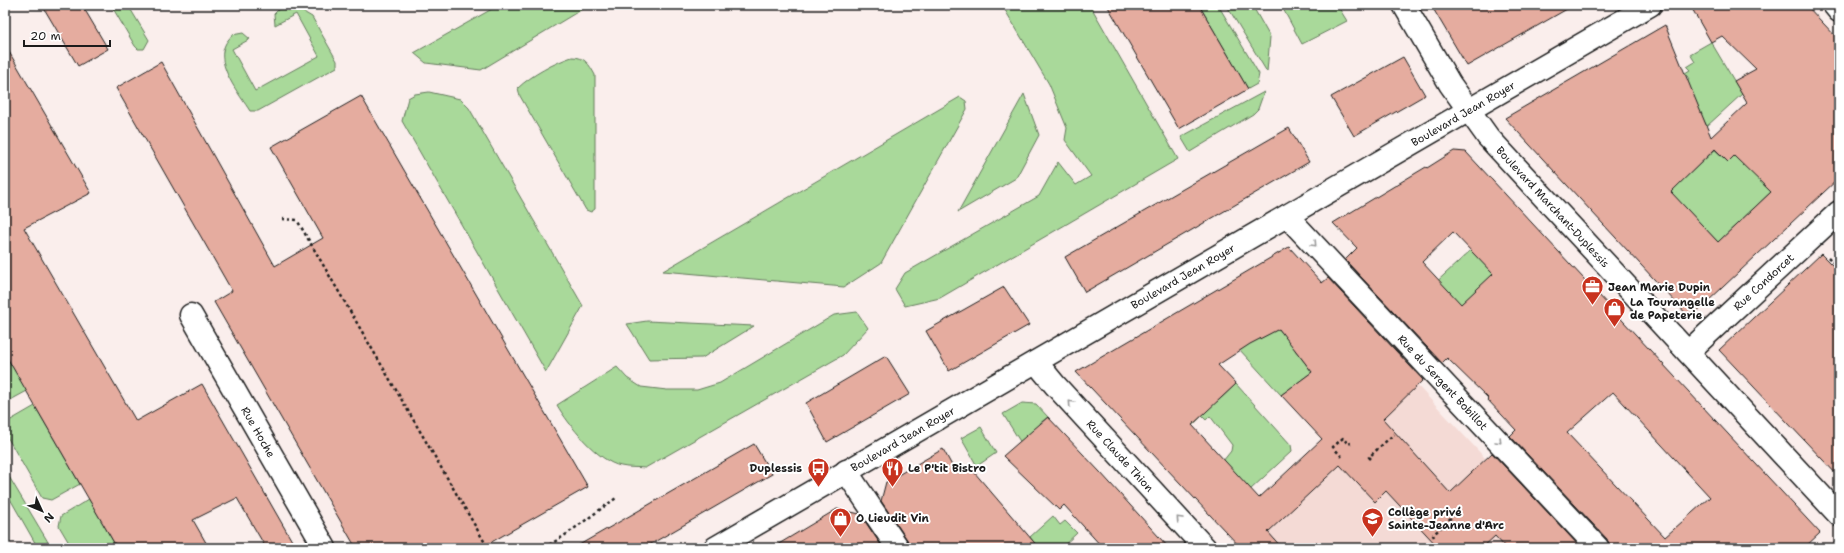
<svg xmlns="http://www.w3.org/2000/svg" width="1844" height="553" font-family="'Shantell Sans',sans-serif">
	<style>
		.built { fill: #f4dad5 }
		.green { fill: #a9d99a; stroke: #627a5b }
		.building { fill: #e5ac9f; stroke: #1c1c1c; fill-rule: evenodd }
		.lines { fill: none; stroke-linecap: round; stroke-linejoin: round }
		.minor-casing { stroke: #1c1c1c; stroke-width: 25 }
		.path { stroke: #1c1c1c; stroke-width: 2.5; stroke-dasharray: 3 3; stroke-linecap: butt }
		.minor { stroke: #fff; stroke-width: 22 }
		.oneway { stroke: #999 }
		.labels { text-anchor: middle; stroke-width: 4; stroke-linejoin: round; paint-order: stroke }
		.street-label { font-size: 11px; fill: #1c1c1c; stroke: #fff }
		.poi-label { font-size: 11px; font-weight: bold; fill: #1c1c1c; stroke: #fff; text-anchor: start }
	</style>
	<rect width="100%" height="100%" fill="#faeeec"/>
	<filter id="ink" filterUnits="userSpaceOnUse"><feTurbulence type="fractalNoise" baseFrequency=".025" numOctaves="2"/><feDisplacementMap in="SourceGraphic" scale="8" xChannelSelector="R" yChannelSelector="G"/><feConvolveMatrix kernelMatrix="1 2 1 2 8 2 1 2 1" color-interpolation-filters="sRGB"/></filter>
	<g filter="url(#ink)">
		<path class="built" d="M1401,368l99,106 68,74h-327l-16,-17 97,-92z"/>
		<path class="green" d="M111,5h17l21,35 -5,9h-6l-3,-3z
			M499,5h90l-108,65 -55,-7 -12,-10z
			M1002,5h88l88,154 -238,139 -35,8 -10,-17 10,-16 134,-77 19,-34 18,23 15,-9 -26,-36 2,-12 -18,-44z
			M1199,5h19l41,69 -2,10 -9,5z
			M1230,5h22l18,32 -3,35 -40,-66z
			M1281,5h56l10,16 -45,23z
			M282,6l13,1 17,10 25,44v6l-79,44h-8c-10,-16 -35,-46 -25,-66 1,-3 5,-7 7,-10l11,-2 7,6 -18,10 23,42 64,-35 -23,-42 -21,11 -1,-11z
			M1711,42l31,52 -35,32 -24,-43 6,-4 -4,-6 5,-3 -3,-3 8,-5 -5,-8z
			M572,57c13,0 17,7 23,18v134l-4,3 -5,-2 -66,-114 -2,-8c12,-12 38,-26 54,-31z
			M429,92l31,7 9,9 114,198 -37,66 -144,-251 6,-23 7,-4z
			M1264,92l-6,17 -5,5 -63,38 -9,-15z
			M1024,94l15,41 -23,43 -58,34z
			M960,97l6,4 1,8 -86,154 -37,24 -181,-16z
			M1715,150l13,12 6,-6 40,33 -56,53 -48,-50z
			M1471,250l23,24 -40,37 -23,-24z
			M857,312l11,16 -25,27 -198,113c-8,-1 -16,0 -24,-2 -23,-4 -53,-42 -64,-61l60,-38 10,11 14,9 26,3h30l23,-7 114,-68z
			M647,321l107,5 -52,32 -53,1 -22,-35z
			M1293,324l2,26 17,22 -31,23 -42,-46 39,-22 3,5z
			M5,354l22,37 -22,12z
			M1194,377l23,25 19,-18 55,61 1,6 -42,39 -27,-29 8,-10 1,-6 -22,-29 -4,4 -4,-4 -22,21z
			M1022,403l14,1 12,13 -8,6 3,4 -22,16 -18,-29z
			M35,406l45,78 -29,16 -9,-2 -37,-65 4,-12z
			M981,427l15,26 -19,13 -16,-28z
			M5,470l43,72 -10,6 -33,-58z
			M89,499l28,49h-45l-13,-22 2,-10z
			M1053,516l7,9 5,-4 12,12 -16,15h-29l4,-3 -6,-8z"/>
		<path class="building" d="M42,5h40l26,44 -30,17z
			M1107,5h92l49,84 -69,40z
			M1431,5h143l-107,61z
			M1690,5h116l33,35v138l-149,140 -185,-200 160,-93 46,112 36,-34 -13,-22 22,-12 -34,-33 -11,6zM1715,149l13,13 6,-6 37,36 -53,50 -47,-50z
			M5,45l86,148 -67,35 112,193 66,-37 94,164h-30l-29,-50 -44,22 16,28h-92l-37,-64 -75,-130z
			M1403,57l22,38 -71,41 -23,-39z
			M161,62l114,204 48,-28 -52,-91 90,-51 227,391 -107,61h-125l-142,-246 18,-11 -116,-203z
			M1289,128l20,34 -224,130 -20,-35z
			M1454,151l12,1 354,381 -16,15h-194l-3,-9 -97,-103 6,-6 -29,-31 1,-1 -41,-40 -5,5 -97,-103 12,-12 -24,-25 93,-56 1,1zM1453,232l40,42 -32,30 -39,-42zM1613,392l97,105 -45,40 -98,-104z
			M1289,247l33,36 6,-5 95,102 -40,39 67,74 42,-40 89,95h-75l-11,-12 -13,12h-43l-53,-57 -11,11 -35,-37 -72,67 14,16h-41l-165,-176zM1279,329l33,43 -31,23 41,44 -63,59 -67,-73 44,-41 -18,-19 32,-21z
			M1821,254l18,18v205l-120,-127z
			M1004,287l25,38 -80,46 -23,-40z
			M886,356l24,38 -83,48 -21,-39z
			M1048,417l52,55 69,76h-66l-39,-43 -5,5 -56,-54z
			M754,444l18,30 -128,74h-70z
			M943,449l13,24 12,-8 71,83h-129l-2,-7 -27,-40 5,-19z
			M837,509l23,5 23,34h-111z"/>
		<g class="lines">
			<defs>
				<g id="minor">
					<path id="s1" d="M1404,5l46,79 38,53 351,378"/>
					<path d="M1834,5l5,6"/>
					<path id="s2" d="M1287,216l311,332"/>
					<path id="s3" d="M191,315l134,233"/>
					<path id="s4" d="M1688,352l151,-140"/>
					<path id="s5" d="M1036,362l19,23 150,163"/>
					<path d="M846,471l52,77"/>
					<path id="s6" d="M715,548l935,-543"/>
				</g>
			</defs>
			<use href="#minor" class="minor-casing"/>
			<path class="path" d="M282,219l15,1 191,328
				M1828,257l11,11
				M1342,457l-9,-10 10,-9 5,6 3,-1
				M1371,459l-2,-2 25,-23
				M1434,537l-1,-2 25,-24 -2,-2
				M544,548l20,-12 52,-38"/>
			<use href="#minor" class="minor"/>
		</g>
		<defs><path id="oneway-chevron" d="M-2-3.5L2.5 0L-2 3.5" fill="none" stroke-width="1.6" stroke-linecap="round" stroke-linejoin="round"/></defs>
		<g class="oneway">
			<use href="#oneway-chevron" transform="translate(1314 244) rotate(47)"/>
			<use href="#oneway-chevron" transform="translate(1071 403) rotate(-133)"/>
			<use href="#oneway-chevron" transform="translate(1499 441) rotate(47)"/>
			<use href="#oneway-chevron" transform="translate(1179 519) rotate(-133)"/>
		</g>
	</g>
	<defs>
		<symbol id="office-pin" viewBox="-11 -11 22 30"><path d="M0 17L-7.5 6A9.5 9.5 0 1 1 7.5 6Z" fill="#c8321e" stroke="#fff"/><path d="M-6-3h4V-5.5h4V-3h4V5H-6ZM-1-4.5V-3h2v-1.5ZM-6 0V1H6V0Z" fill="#fff"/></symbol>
		<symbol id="shop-pin" viewBox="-11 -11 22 30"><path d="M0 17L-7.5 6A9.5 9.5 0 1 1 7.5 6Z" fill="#c8321e" stroke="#fff"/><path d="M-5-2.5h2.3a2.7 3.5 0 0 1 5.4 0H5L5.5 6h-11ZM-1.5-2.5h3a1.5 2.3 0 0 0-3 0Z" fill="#fff"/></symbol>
		<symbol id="bus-pin" viewBox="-11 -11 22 30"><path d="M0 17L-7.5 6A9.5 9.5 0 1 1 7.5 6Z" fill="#c8321e" stroke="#fff"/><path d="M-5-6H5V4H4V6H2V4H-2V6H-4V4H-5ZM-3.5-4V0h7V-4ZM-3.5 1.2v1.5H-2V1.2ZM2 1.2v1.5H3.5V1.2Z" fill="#fff"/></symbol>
		<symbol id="restaurant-pin" viewBox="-11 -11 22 30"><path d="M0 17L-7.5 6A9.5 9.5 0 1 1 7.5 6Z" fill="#c8321e" stroke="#fff"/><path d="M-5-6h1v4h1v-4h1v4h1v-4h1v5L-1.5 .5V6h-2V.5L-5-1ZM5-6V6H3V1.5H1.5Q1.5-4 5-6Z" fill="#fff"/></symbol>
		<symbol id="school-pin" viewBox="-11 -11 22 30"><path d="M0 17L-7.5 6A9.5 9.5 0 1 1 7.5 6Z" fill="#c8321e" stroke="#fff"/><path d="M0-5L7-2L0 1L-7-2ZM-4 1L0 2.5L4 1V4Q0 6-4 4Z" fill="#fff"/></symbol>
	</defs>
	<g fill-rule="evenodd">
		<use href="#office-pin" x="1580" y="274" width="25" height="34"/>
		<use href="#shop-pin" x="1602" y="296" width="25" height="34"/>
		<use href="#bus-pin" x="806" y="456" width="25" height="34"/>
		<use href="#restaurant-pin" x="880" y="456" width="25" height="34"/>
		<use href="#shop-pin" x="828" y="506" width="25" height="34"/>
		<use href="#school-pin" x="1360" y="506" width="25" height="34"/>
	</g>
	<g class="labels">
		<g class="street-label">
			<text dy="4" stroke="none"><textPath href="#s6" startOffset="865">Boulevard Jean Royer</textPath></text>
			<text dy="4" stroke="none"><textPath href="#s1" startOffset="252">Boulevard Marchant-Duplessis</textPath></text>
			<text dy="4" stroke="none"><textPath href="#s6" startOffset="541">Boulevard Jean Royer</textPath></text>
			<text dy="4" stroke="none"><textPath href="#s4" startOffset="103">Rue Condorcet</textPath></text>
			<text dy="4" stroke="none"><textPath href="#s2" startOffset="228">Rue du Sergent Bobillot</textPath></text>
			<text dy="4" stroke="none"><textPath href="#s3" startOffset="135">Rue Hoche</textPath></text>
			<text dy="4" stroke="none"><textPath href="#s6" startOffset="217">Boulevard Jean Royer</textPath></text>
			<text dy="4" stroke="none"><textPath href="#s5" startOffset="126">Rue Claude Thion</textPath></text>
		</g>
		<g class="poi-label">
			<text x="1608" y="291">Jean Marie Dupin</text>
			<text x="1630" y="306">La Tourangelle<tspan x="1630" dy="13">de Papeterie</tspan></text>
			<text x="802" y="472" text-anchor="end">Duplessis</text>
			<text x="908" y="472">Le P'tit Bistro</text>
			<text x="1388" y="516">Collège privé<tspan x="1388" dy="13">Sainte-Jeanne d'Arc</tspan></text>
			<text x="856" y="522">O Lieudit Vin</text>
		</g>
	</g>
	<rect width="1844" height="553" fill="none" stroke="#fff" stroke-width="20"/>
	<rect x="10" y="10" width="1824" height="533" fill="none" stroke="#1c1c1c" stroke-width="1.5" filter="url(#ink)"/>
	<g transform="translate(42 511) rotate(134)" stroke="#ffffff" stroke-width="3" paint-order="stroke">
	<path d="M0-3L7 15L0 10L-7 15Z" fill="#1c1c1c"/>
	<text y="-6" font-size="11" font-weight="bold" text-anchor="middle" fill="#1c1c1c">N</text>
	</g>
	<path d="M24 40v6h86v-6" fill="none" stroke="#1c1c1c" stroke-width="2"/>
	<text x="30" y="40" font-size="12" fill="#1c1c1c" stroke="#ffffff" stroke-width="3" paint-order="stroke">20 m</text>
</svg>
